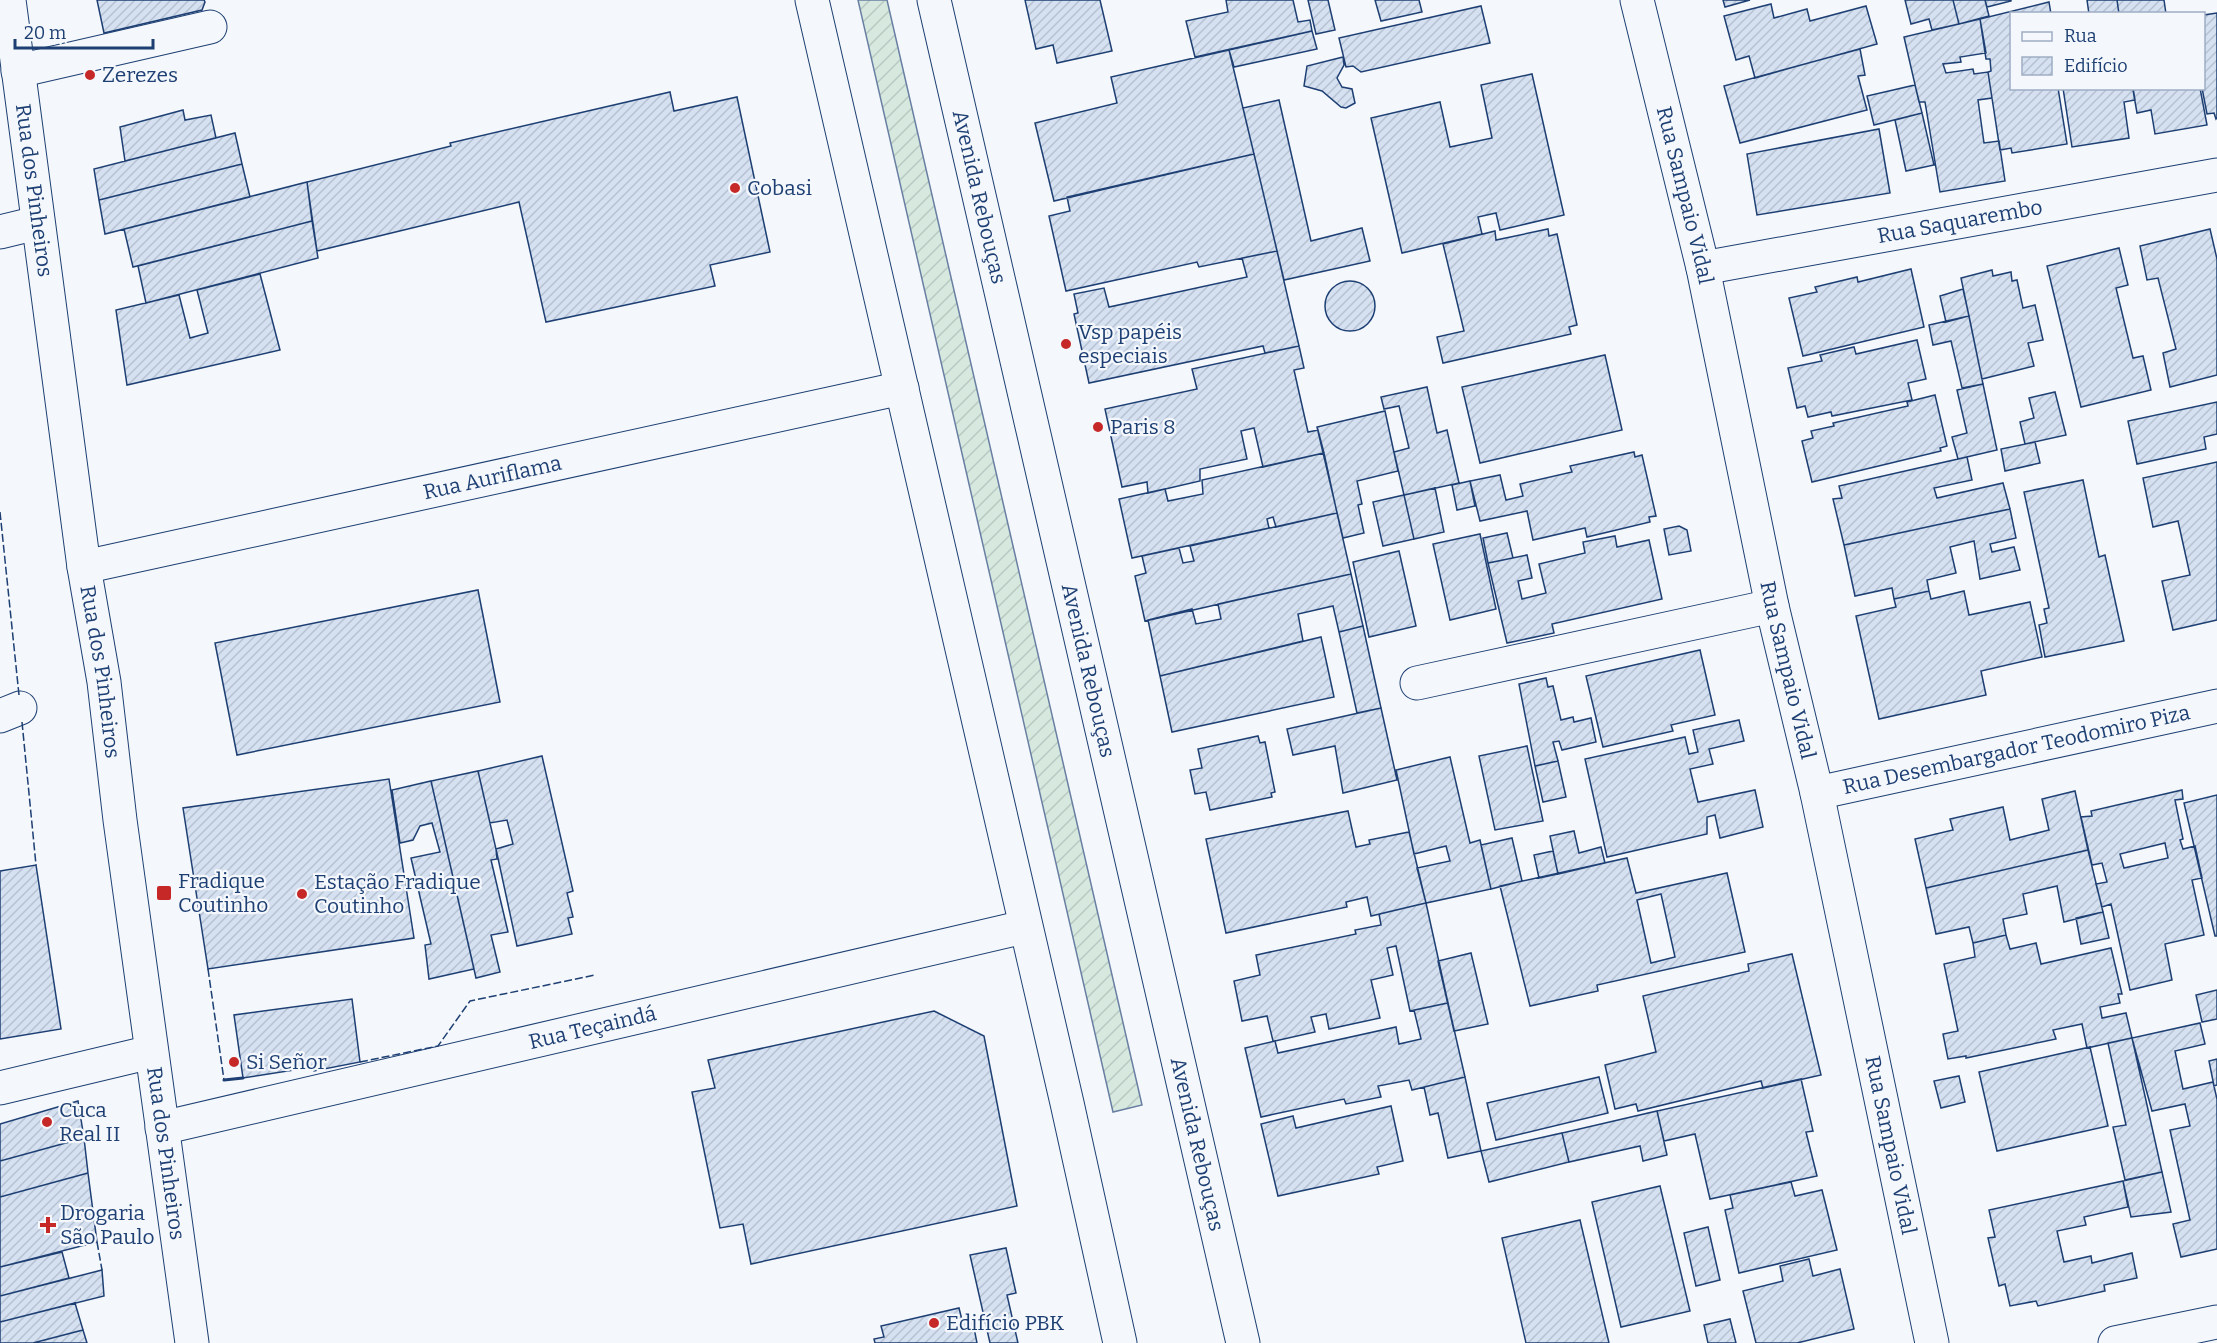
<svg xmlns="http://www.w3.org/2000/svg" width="2217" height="1343" font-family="Bitter,serif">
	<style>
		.garden { fill: url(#garden-furrows); stroke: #687fa3; stroke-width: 1.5 }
		.building { fill: url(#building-hatch); stroke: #1d3f73; stroke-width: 1.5; fill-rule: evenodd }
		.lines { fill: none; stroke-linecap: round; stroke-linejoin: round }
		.minor-casing { stroke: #1d3f73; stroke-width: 35 }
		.major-casing { stroke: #1d3f73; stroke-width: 35 }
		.minor { stroke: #f4f7fb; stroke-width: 33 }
		.major { stroke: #f4f7fb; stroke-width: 33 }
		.fence { stroke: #1d3f73; stroke-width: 1.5; stroke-dasharray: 8 3; stroke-linecap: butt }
		.wall { stroke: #1d3f73; stroke-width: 3 }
		.poi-dot { fill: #c62828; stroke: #f4f7fb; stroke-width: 2 }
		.labels { text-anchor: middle; stroke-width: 4.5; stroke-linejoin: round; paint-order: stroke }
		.poi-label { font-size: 21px; fill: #1d3f73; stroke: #f4f7fb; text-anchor: start }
		.street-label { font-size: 21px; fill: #1d3f73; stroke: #f4f7fb }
	</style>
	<defs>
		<pattern id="garden-furrows" width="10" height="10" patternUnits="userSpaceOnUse" patternTransform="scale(1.5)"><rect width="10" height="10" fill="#d7e8df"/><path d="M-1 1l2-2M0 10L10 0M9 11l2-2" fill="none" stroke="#b8c8c3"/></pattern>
		<pattern id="building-hatch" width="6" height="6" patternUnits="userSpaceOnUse" patternTransform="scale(1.5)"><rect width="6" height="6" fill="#d5e0f0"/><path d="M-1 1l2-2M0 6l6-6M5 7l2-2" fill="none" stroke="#b6c1d1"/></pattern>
	</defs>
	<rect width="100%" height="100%" fill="#f4f7fb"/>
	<path class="garden" d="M858,0h29l255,1105 -29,7z"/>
	<path class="building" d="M97,0h107l1,2 -3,8 -98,23z
		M1025,0h75l12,51 -55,12 -4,-18 -17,4z
		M1226,0h67l5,22 12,-2 2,11 -117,26 -9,-36 42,-9z
		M1308,0h20l7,30 -19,4z
		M1375,0h44l3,12 -41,9z
		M1723,0h27l-25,7z
		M1905,0h48l6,24 -27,6 -3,-11 -18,5z
		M1953,0h32l4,16 -30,8z
		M1985,0h26v1l-24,6z
		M2087,0h30l2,14h-30z
		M2117,0h47l2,14h-47z
		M2049,2l2,12h-39v74h46l9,56 -55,9 -1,-5 -11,2 -12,-78 3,-1 -1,-12h-4l-6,-40z
		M1771,4l3,14 33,-9 3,12 56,-15 11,38 -122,34 -6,-22 -13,4 -12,-44z
		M1481,6l9,37 -129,29 -8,-6 -7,1 -7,-29z
		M2217,13v105l-1,1 -2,-6 -7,1 -5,-26 2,-73z
		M1980,19l6,34 -26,4 1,5 -18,2 3,9 27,-4 1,5 14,-2 4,26 -14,2 6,43 15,-2 6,40 -65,11 -15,-90h-6l-15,-65z
		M1312,31l5,18 -83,18 -5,-17z
		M1860,49l5,26 -7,1 9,34 -127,33 -16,-57z
		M1229,50l25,104 -200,47 -19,-78 82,-20 -6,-26z
		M1343,57l1,8 -7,13 5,9 10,2 3,14 -9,5 -5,-1 -19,-16 -18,-5 3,-20z
		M1532,74l32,141 -64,15 -4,-17 -18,4 4,17 -80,19 -31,-135 69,-16 10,45 42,-9 -11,-53z
		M1915,85l7,28 -48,12 -7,-29z
		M2063,88h70l2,12 -11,2 5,36 -57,9z
		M2140,88h60l7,37 -52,9 -4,-24 -14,3 -4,-23z
		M670,92l4,19 63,-14 33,155 -60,13 5,21 -169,36 -27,-120 -202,49 -10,-69 144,-36 -1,-3z
		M1279,100l32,141 51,-13 8,33 -86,19 -41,-172z
		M183,110l2,10 26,-5 5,23 -91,23 -5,-34z
		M1922,113l12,52 -28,6 -11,-51z
		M1879,129l11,64 -133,22 -10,-61z
		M235,133l7,31 -143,36 -5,-31z
		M1254,154l23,97 -78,16 -2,-5 -131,29 -17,-75 21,-5 -3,-14z
		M242,164l8,33 -145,37 -6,-34z
		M307,182l5,39 -179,46 -9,-38z
		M312,221l6,37 -172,45 -8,-37z
		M1548,229l1,7 8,-2 20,91 -8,2 2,7 -128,29 -6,-26 27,-6 -21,-87 52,-13 1,9z
		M2210,229l7,30v116l-47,12 -7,-34 13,-4 -18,-71 -11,2 -7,-34z
		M2119,248l9,37 -12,3 17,70 10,-2 8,34 -70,17 -34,-141z
		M1277,251l22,95 -34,7 -2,-7 -174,37 -15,-69 4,-1 -4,-19 30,-6 5,19 138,-30 -5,-19z
		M1911,269l13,58 -121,29 -14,-58 28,-6 -2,-5 42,-10 1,5z
		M1992,270l1,6 18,-4 1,9 5,-1 6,28 12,-3 8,35 -15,3 6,23 -52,13 -21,-101z
		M260,274l20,76 -153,35 -11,-75 63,-15 11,43 18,-5 -11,-43z
		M1325 306a25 25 0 1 1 50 0a25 25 0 1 1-50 0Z
		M1963,289l6,27 -23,6 -6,-26z
		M1969,316l14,68 -21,4 -11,-47 -18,4 -4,-20z
		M1917,340l9,39 -18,4 4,17 -80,16 -1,-4 -23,5 -3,-11 -8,2 -9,-40 34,-7 -2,-6 34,-8 2,7z
		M1299,346l5,22 -10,2 14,62 10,-2 6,23 -61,14 -9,-39 -13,3 6,28 -47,10v12l-52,12 -1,-11 -25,5 -17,-78 92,-20 -5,-20z
		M1605,355l17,75 -142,33 -18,-76z
		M1983,384l14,66 -39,9 -6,-22 15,-4 -10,-43z
		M1427,387l10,46 10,-3 12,53 -55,12 -10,-43 15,-4 -10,-42 -15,3 -3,-12z
		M2055,392l11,43 -41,9 -5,-22 14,-4 -5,-20z
		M1935,395l12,51 -7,2 1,3 -129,31 -10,-41 11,-3 -2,-7 23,-5 -1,-3 75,-17 -1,-4z
		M2217,402v32l-13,3 2,12 -69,15 -9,-43z
		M1385,411l13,60 -41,10 5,23 -4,1 6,28 -21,5 -26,-111z
		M2035,442l5,21 -35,8 -4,-22z
		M1634,452l1,5 7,-2 14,61 -7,1 1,5 -63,15 -2,-9 -52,12 -6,-29 -47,10 -10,-40 30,-6 6,25 17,-4 -3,-12 52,-12 -2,-6z
		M1324,453l13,60 -61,14 -3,-10 -6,2 2,9 -137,30 -13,-59 46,-10 3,12 35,-7 -1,-14z
		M1967,457l5,23 -38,8 3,10 66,-15 7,26 -166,36 -11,-46 9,-1 -3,-12z
		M2217,462v158l-44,10 -11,-49 28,-6 -12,-54 -25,6 -10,-49z
		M2083,480l16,77 6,-2 19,86 -79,16 -6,-32 8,-2 -3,-14 5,-1 -25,-116z
		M1470,481l5,25 -18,4 -5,-25z
		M1435,488l9,44 -30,7 -10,-44z
		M1404,495l10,44 -31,7 -10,-44z
		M2010,509l6,29 -26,6 2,8 22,-5 6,23 -40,9 -6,-38 -24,6 6,26 -29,7 2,11 -35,8 -2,-11 -37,8 -11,-51z
		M1337,513l14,61 -206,47 -10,-45 11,-3 -4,-17 37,-8 4,15 11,-2 -4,-15z
		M1679,526l8,4 4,21 -22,4 -5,-26z
		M1507,533l6,25 -25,5 -5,-25z
		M1480,534l16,75 -46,11 -17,-76z
		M1615,536l2,11 32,-7 13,59 -110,25 2,9 -47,10 -19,-80 39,-8 5,23 -14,3 4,18 24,-6 -7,-29 46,-11 -2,-11z
		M1399,551l17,75 -47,11 -16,-75z
		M1351,574l12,52 -24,6 -6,-26 -35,8 5,27 -143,35 -12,-56 44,-11 4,15 25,-5 -3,-15z
		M478,590l22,112 -263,53 -22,-112z
		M1929,591l2,8 33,-8 5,24 61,-13 12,55 -61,14 5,24 -107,24 -23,-103 40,-9 -2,-8z
		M1363,626l18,82 -24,5 -18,-81z
		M1321,637l13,60 -162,35 -12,-56z
		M1700,650l15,65 -44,10 2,6 -70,16 -17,-71z
		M1546,678l2,9 5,-1 8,34 12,-3 1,5 17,-4 5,24 -34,8 -3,-9 -6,1 5,19 -23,5 -16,-82z
		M1381,708l16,72 -54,13 -8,-47 -42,9 -6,-26z
		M1739,720l5,21 -35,8 4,15 -23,5 8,33 57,-12 8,37 -43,11 -5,-23 -8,2v17l-100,23 -22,-98 100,-22 4,17 9,-2 -5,-22z
		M1258,736l2,7 5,-1 10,50 -4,1 1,4 -62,13 -4,-18 -11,2 -5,-24 12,-2 -4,-19z
		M1527,746l16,75 -48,9 -16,-74z
		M542,756l31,135 -6,2 6,24 -5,1 4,16 -55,12 -21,-97 17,-5 -6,-24 -17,3 -12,-52z
		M1450,757l20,86 10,-3 11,49 -65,14 -9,-35 33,-7 -4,-15 -32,8 -18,-84z
		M1558,761l8,36 -23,5 -8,-36z
		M478,771l18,78 1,10 -6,1 17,72 -17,3 9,37 -24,6 -45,-197z
		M389,779l25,159 -206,31 -25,-161z
		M431,781l43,188 -45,10 -4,-34 6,-1 -20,-86 29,-6 -8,-29 -12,3 -7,14 -13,3 -8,-53z
		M2182,790l1,9 -8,1 8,39 -3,1 3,9 12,-3 7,32 -10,2 12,55 -39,9 7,36 -42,10 -19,-86 -9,3 -6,-23 11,-2 -5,-19 -10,2 -11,-48 11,-1 -1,-5zM2165,843l3,15 -44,10 -4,-14z
		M2075,791l13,59 -162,38 -11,-49 38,-9 -3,-11 53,-12 7,33 39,-10 -7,-31z
		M2217,795v141h-2l-31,-133z
		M1348,811l8,36 14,-3 -1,-4 40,-8 17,71 -55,13 -4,-19 -21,5 1,5 -121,26 -20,-94z
		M1574,831l5,22 22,-6 4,16 -47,11 -8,-38z
		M1512,838l10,43 -31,8 -10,-44z
		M2088,850l15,62 -39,10 -7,-36 -34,8 4,20 -24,5 3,16 -33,8 -4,-16 -33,7 -10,-46z
		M1553,851l5,23 -19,4 -5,-23z
		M1627,858l9,35 91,-20 18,79 -148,33 1,6 -68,15 -30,-120zM1661,894l14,63 -24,6 -14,-63z
		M36,865l25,164 -61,10v-168z
		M1426,903l22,100 -38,8 -14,-65 -9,2 6,27 -22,5 9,38 -51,11 -3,-15 -15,3 4,15 -40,9h-2l-6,-25 -25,5 -8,-40 26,-6 -4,-20 100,-21 -1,-4 26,-5 -2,-11z
		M2103,912l6,26 -28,6 -5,-26z
		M2006,935l4,14 26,-6 5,21 70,-16 11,46h-4l2,9 -20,4 2,11 24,-5 6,25 -45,10 -5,-24 -29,6 3,9 -90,19v-2l-18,3 -5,-25 15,-3 -14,-67 31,-7 -2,-14z
		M1471,953l17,71 -34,7 -16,-70z
		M1792,954l29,121 -58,13 -2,-7 -123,30 -2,-7 -21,5 -10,-44 51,-13 -13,-56 106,-25 -1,-7z
		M2217,990v29l-15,3 -6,-27z
		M352,999l8,63 -46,9 -1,-4 -70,11 -9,-63z
		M1448,1003l17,74 -53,13 -3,-10 -31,6 3,11 -35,7 -2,-5 -83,18 -16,-69 30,-7 3,12 118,-26 3,17 22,-5 -7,-29z
		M934,1011l50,25 33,170 -266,58 -8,-40 -23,4 -28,-136 23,-4 -7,-28z
		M2200,1023l5,21 -30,7 8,38 30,-7 4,17v150l-36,8 -8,-33 17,-4 -20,-90 20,-4 -5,-22 -33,7 -20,-73z
		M2132,1038l30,134 -37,8 -12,-53 13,-2 -18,-82z
		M2090,1047l18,79 -111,25 -18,-79z
		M2217,1059v26l-3,1 -5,-25z
		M1959,1076l6,26 -24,6 -7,-27z
		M1465,1077l16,74 -33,7 -10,-45 -8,2 -6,-28z
		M1599,1077l9,36 -112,27 -9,-37z
		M1801,1079l12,52 -7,1 11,44 -107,23 -15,-65 -31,7 -7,-30z
		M78,1101l6,37 -84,23v-37z
		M1391,1106l12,55 -26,6 2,7 -101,22 -17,-72 32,-8 3,12z
		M1657,1111l10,44 -24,6 -3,-15 -71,16 -7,-29z
		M1562,1133l7,29 -80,20 -8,-31z
		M84,1138l4,35 -88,24v-36z
		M2162,1172l9,40 -40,5 -8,-36z
		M88,1173l9,69 -97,25v-70z
		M2123,1181l5,26 -44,10 2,8 -29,6 7,31 27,-6 1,7 40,-10 5,25 -33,7 1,6 -67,15 -2,-5 -26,5 -5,-22 -6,2 -11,-48 7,-1 -6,-27z
		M1791,1182l4,14 27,-6 15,60 -98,23 -14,-63 8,-2 -3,-13z
		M1660,1186l30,125 -69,16 -29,-125z
		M1580,1220l29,123h-83l-24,-105z
		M1708,1227l12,53 -24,6 -12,-53z
		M1006,1248l10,45 -9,2 11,48h-28l-20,-88z
		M62,1252l7,26 -69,18v-29z
		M1809,1259l4,17 27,-7 14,60 -57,14h-41l-13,-52 40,-10 -3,-15z
		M102,1270l2,26 -104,26v-26z
		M75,1303l8,27 -50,13h-33v-21z
		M959,1308l3,12 10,-2 5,25h-102l-1,-4 10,-2 -3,-11z
		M1730,1319l6,24h-28l-4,-18z
		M83,1330l4,13h-54z"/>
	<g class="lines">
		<defs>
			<g id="minor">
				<path id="s1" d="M1637,0l66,268 69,338 45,187 115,550"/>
				<path d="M18,71l192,-44"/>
				<path d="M0,232l37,-9"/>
				<path id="s2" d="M1703,268l514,-93"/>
				<path id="s3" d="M84,567l818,-179"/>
				<path d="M1417,683l355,-77"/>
				<path d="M0,716l20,-8"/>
				<path id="s4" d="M1817,793l400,-87"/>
				<path d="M0,1088l151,-36"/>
				<path id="s5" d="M162,1128l862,-201"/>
				<path d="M2115,1343l102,-21"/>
			</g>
			<g id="major">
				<path id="s6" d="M9,0l75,567 20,115 16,138 72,523"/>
				<path d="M812,0l255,1103 53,240"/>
				<path id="s7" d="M934,0l309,1343"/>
			</g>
		</defs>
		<use href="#minor" class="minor-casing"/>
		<use href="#major" class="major-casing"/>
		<use href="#minor" class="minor"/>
		<use href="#major" class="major"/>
		<path class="fence" d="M0,512l19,183
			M22,722l14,143
			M208,969l16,111
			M360,1062l78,-16 32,-45 125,-26
			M97,1242l5,28"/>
		<path class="wall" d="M224,1080l19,-2"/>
	</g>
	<g class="poi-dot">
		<circle cx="90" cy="75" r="6"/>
		<circle cx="735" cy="188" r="6"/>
		<circle cx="1066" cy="344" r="6"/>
		<circle cx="1098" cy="427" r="6"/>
		<rect x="156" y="885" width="16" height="16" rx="3"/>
		<circle cx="302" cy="894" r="6"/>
		<circle cx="234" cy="1062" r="6"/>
		<circle cx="47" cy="1122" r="6"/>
		<path d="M45 1216h6v6h6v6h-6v6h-6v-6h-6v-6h6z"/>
		<circle cx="934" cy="1323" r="6"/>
	</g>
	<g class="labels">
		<g class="poi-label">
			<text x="102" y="82">Zerezes</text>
			<text x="747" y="195">Cobasi</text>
			<text x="1078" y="339">Vsp papéis<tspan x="1078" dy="24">especiais</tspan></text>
			<text x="1110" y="434">Paris 8</text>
			<text x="178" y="888">Fradique<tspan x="178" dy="24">Coutinho</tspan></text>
			<text x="314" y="889">Estação Fradique<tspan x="314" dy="24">Coutinho</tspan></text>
			<text x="246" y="1069">Si Señor</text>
			<text x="59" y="1117">Cuca<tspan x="59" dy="24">Real II</tspan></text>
			<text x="60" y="1220">Drogaria<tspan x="60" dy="24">São Paulo</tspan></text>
			<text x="946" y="1330">Edifício PBK</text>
		</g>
		<g class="street-label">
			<text dy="7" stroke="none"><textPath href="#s6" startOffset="192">Rua dos Pinheiros</textPath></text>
			<text dy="7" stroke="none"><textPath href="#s1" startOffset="201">Rua Sampaio Vidal</textPath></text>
			<text dy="7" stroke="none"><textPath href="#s7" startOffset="202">Avenida Rebouças</textPath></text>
			<text dy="7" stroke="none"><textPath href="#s2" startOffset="261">Rua Saquarembo</textPath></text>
			<text dy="7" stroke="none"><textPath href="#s3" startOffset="418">Rua Auriflama</textPath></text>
			<text dy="7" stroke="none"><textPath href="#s1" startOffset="687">Rua Sampaio Vidal</textPath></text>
			<text dy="7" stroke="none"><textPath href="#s6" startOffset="678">Rua dos Pinheiros</textPath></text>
			<text dy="7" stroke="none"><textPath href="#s7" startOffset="688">Avenida Rebouças</textPath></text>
			<text dy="7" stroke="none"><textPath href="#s4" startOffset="204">Rua Desembargador Teodomiro Piza</textPath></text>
			<text dy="7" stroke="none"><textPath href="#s5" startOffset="442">Rua Teçaindá</textPath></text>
			<text dy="7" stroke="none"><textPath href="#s7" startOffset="1174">Avenida Rebouças</textPath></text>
			<text dy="7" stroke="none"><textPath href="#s1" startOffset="1173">Rua Sampaio Vidal</textPath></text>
			<text dy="7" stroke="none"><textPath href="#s6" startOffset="1164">Rua dos Pinheiros</textPath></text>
		</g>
	</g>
	<rect x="2010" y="12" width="195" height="78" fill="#f4f7fb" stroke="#9eadc5" stroke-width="1.5"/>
	<rect x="2022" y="32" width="30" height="9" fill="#f4f7fb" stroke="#9eadc5" stroke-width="1.5"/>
	<text x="2064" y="42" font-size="18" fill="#1d3f73">Rua</text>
	<rect x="2022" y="57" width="30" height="18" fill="url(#building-hatch)" stroke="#9eadc5" stroke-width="1.5"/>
	<text x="2064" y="72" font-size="18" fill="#1d3f73">Edifício</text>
	<path d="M15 39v9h138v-9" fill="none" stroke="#1d3f73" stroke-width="3"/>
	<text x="24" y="39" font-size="18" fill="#1d3f73" stroke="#f4f7fb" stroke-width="4.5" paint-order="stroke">20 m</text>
</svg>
